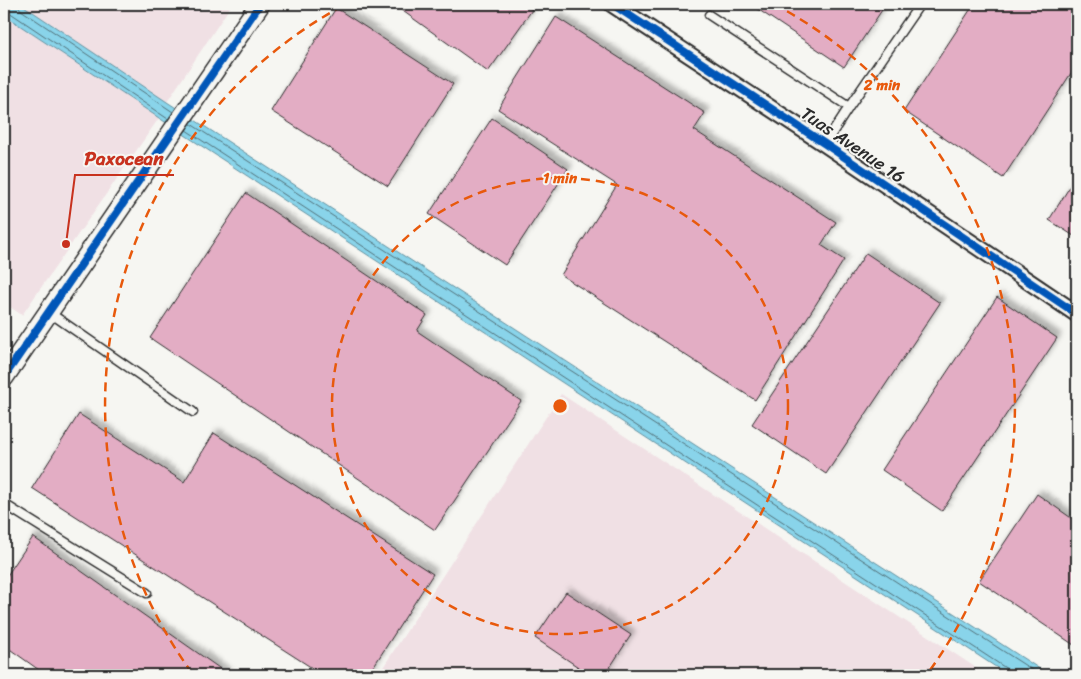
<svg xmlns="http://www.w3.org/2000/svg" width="1081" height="679" font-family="Sriracha,sans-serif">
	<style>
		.built { fill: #f0e0e4 }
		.water { fill: #89d4ea; stroke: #63909e }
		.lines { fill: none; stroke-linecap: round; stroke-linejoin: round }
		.shore { stroke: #516f77; stroke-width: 1 }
		.building { fill: #e3adc4; stroke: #2b2b2b; filter: url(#shadow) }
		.service-casing { stroke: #2b2b2b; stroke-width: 11 }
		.minor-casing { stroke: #2b2b2b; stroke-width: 19 }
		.tertiary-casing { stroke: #2b2b2b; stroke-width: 22 }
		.service { stroke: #f6f6f2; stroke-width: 8 }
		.minor { stroke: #f6f6f2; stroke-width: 15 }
		.tertiary { stroke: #f6f6f2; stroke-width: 19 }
		.cycleway-casing { stroke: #f6f6f2; stroke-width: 11 }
		.cycleway { stroke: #0057b8; stroke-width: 8 }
		.ring { fill: none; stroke: #e8590c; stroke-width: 2.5; stroke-dasharray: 9 6 }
		.labels { text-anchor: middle; stroke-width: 4; stroke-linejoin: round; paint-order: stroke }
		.street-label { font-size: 18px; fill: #2b2b2b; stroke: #f6f6f2 }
		.centre { fill: #e8590c; stroke: #f6f6f2; stroke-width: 2.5 }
		.ring-label { font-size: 15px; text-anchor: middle; font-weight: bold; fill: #e8590c; stroke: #f6f6f2; stroke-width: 4; stroke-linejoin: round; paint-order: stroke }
		.leader { fill: none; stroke: #c8321e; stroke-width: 2 }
		.callout-dot { fill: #c8321e; stroke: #f6f6f2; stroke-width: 2 }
		.callout-label { font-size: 19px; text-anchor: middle; font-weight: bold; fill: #c8321e; stroke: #f6f6f2; stroke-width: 4; stroke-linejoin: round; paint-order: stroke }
	</style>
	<defs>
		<filter id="shadow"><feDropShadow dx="4.5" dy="-4.5" stdDeviation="2.5" flood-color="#0004"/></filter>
	</defs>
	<rect width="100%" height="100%" fill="#f6f6f2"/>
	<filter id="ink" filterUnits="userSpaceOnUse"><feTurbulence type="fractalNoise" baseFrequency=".02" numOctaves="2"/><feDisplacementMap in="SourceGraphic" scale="10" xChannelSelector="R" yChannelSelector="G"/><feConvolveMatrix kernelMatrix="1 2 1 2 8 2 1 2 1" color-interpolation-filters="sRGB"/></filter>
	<g filter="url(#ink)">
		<path class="built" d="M21,4h211l-65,98z
			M4,15l155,103 -137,197 -18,-12z
			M561,394l426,281h-609z"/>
		<path class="water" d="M4,4h17l146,98 882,573h-41l-849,-557 -155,-103z"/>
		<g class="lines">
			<path class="shore" d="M18,4l1,3 2,3 152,102
				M4,11l5,1 159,107
				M191,124l849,551
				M186,130l821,539 2,3v3"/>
		</g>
		<path class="building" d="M393,4h131l8,6 -44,62z
			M750,4h136l-42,63z
			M974,4h103v60l-74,114 -99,-67z
			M336,8l117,76 -65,102 -117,-75z
			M556,17l149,96 -11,17 142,92 -15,23 23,15 -89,140 -194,-125 56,-90 -119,-76z
			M492,118l76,51 -63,96 -76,-51z
			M1077,175v63l-28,-18z
			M246,193l181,122 -10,16 104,70 -86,129 -285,-192z
			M866,253l74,50 -114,171 -74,-50z
			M997,297l60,41 -115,173 -60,-41z
			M79,414l105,68 30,-49 219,141 -65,101h-45l-291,-187z
			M1037,494l40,28v117l-3,6 -95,-64z
			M33,537l196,138h-183l-42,-30v-65z
			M566,592l65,43 -26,40h-15l-55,-37z"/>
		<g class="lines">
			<defs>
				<path id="service" d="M709,15l140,92
					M825,144l24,-37 71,-103
					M50,313l143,99
					M4,504l143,89"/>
				<path id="minor" d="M612,4l213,140 252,170"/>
				<path id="tertiary" d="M4,377l256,-373"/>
			</defs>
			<use href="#service" class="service-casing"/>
			<use href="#minor" class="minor-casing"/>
			<use href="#tertiary" class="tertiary-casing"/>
			<use href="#service" class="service"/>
			<use href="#minor" class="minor"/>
			<use href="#tertiary" class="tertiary"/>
			<defs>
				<path id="cycleway" d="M612,4l213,140 252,170
					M4,377l256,-373"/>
			</defs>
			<use href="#cycleway" class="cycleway-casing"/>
			<use href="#cycleway" class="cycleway"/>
		</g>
	</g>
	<g class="ring">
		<circle cx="560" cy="406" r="228"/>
		<path d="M192 673A455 455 0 0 1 346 4M774 4A455 455 0 0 1 928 673"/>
	</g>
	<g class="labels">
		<g class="street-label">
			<text transform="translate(853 145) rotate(34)" y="6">Tuas Avenue 16</text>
		</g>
	</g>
	<circle cx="560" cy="406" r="8" class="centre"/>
	<g class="ring-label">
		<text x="882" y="90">2 min</text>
		<text x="560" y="183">1 min</text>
	</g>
	<path class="leader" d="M66 244L75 175H174"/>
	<circle class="callout-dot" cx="66" cy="244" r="5"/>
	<g class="callout-label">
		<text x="124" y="165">Paxocean</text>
	</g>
	<rect width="1081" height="679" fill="none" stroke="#f6f6f2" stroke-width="20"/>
	<rect x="10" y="10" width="1061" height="659" fill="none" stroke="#2b2b2b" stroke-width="2" filter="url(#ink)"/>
</svg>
